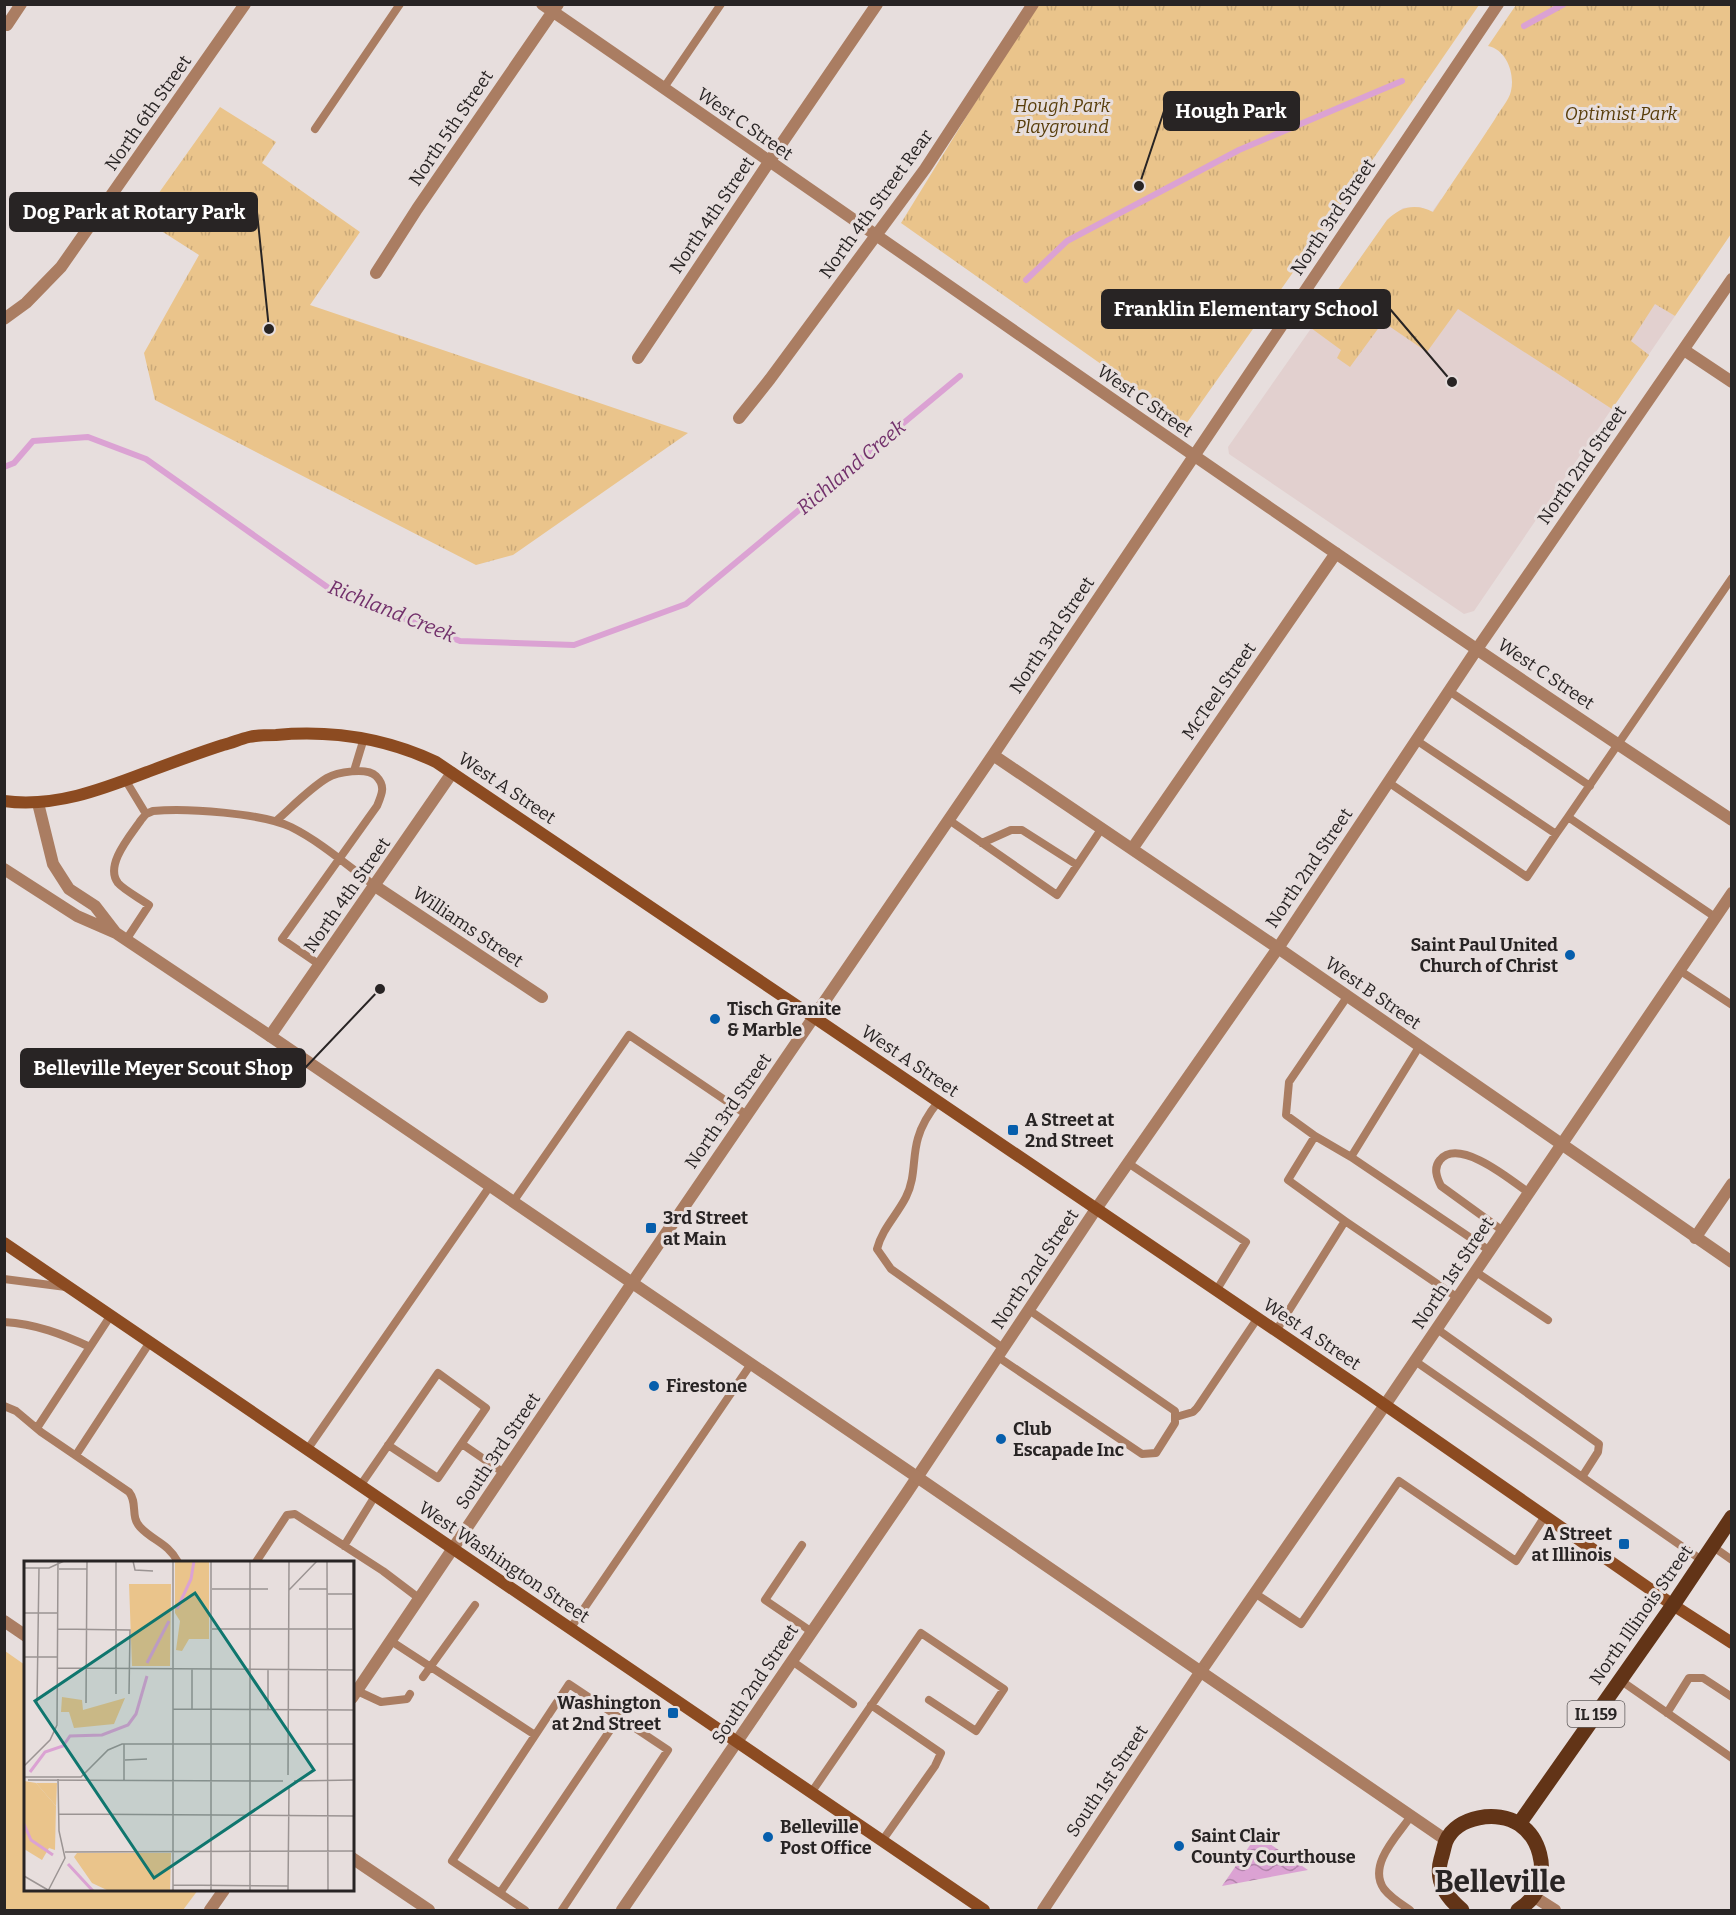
<svg xmlns="http://www.w3.org/2000/svg" width="1736" height="1915" font-family="Bitter,serif">
	<style>
		.built { fill: #e2d0cf }
		.grass { fill: #eac48b }
		.park { fill: url(#park-tufts) }
		.water { fill: url(#water-waves) }
		.lines { fill: none; stroke-linecap: round; stroke-linejoin: round }
		.stream { stroke: #dba2d3; stroke-width: 6 }
		.service { stroke: #aa7d62; stroke-width: 8 }
		.minor { stroke: #aa7d62; stroke-width: 12 }
		.tertiary { stroke: #aa7d62; stroke-width: 12 }
		.secondary { stroke: #8c4b21; stroke-width: 12 }
		.primary { stroke: #623417; stroke-width: 15 }
		.poi-dot { fill: #065eac; stroke: #e7dedd; stroke-width: 2 }
		.labels { text-anchor: middle; stroke-width: 6; stroke-linejoin: round; paint-order: stroke }
		.shield { fill: #e7dedd; stroke: #615c5c; stroke-width: 1.5 }
		.shield-label { font-size: 16px; font-weight: bold; fill: #282424 }
		.park-label { font-size: 18px; font-style: italic; fill: #583d0a; stroke: #e7dedd }
		.street-label { font-size: 18px; fill: #282424; stroke: #e7dedd }
		.poi-label { font-size: 18px; font-weight: bold; fill: #282424; stroke: #e7dedd; text-anchor: start }
		.water-label { font-size: 20px; font-style: italic; fill: #72306b; stroke: #e7dedd }
		.town-label { font-size: 30px; font-weight: bold; fill: #282424; stroke: #e7dedd }
		.inset-river { fill: none; stroke: #dba2d3; stroke-width: 3 }
		.inset-road { fill: none; stroke: #9b9493; stroke-width: 1.5 }
		.view { fill: #0f766e; fill-opacity: 0.15; stroke: #0f766e; stroke-width: 3 }
		.inset-edge { fill: none; stroke: #282424; stroke-width: 3 }
		.leader { fill: none; stroke: #282424; stroke-width: 2 }
		.callout-dot { fill: #282424; stroke: #e7dedd; stroke-width: 2 }
		.callout { fill: #282424; stroke: #282424; stroke-width: 2 }
		.callout-label { font-size: 20px; text-anchor: middle; font-weight: bold; fill: #fff }
	</style>
	<defs>
		<pattern id="park-tufts" width="24" height="20" patternUnits="userSpaceOnUse" patternTransform="scale(1.5)"><rect width="24" height="20" fill="#eac48b"/><path d="M3 7l-1-3M5 7V3M7 7l1-3M15 17l-1-3M17 17v-4M19 17l1-3" fill="none" stroke="#c9a878"/></pattern>
		<pattern id="water-waves" width="16" height="10" patternUnits="userSpaceOnUse" patternTransform="scale(1.5)"><rect width="16" height="10" fill="#dba2d3"/><path d="M0 5q4-4 8 0t8 0" fill="none" stroke="#b284ab"/></pattern>
	</defs>
	<rect width="100%" height="100%" fill="#e7dedd"/>
	<path class="built" d="M1441,199l139,57 95,60 -201,295 -10,3 -235,-160 -1,-7 159,-227 16,-12 17,-1 12,5z"/>
	<path class="grass" d="M5,1651l20,14 1,225h172l-15,20h-178z"/>
	<path class="park" d="M1035,5h444l-99,144 -194,275 -285,-201z
		M1516,5h215v229l-56,82 -20,-12 -24,37 18,14 -37,54 -154,-100 -31,43 -44,-30 -33,45 -13,-9 4,-8 -30,-22 76,-108c14,-14 29,-17 46,-8 20,-31 42,-62 62,-93 5,-9 14,-19 16,-28 4,-17 -4,-41 -23,-45z
		M220,107l56,35 -14,21 98,69 -50,73 378,128 -175,122 -37,10 -321,-165 -11,-47 55,-98 -58,-37z"/>
	<path class="water" d="M1257,1835l51,35 -86,16z"/>
	<g class="lines">
		<path class="stream" d="M1524,26l40,-22
			M1026,280l41,-39 172,-91 163,-69
			M4,467l10,-4 19,-22 55,-4 58,22 184,130 130,52 114,4 112,-41 274,-228"/>
		<path class="service" d="M663,89l58,-85
			M315,129l85,-125
			M1449,691l141,95
			M1416,740l140,94 12,-17
			M354,771l10,-33
			M126,781l20,33
			M1388,782l139,95 29,-43
			M949,820l108,75 45,-67
			M276,821c16,-14 33,-32 51,-43 10,-6 40,-11 49,-2 10,10 6,18 1,30l-95,133 38,26
			M982,843l29,-13h11l55,35
			M1715,917l-147,-100 164,-239
			M126,940l23,-35c-8,-6 -25,-15 -31,-22 -14,-18 13,-48 23,-63l5,-6 7,-3c34,-3 108,2 138,16 30,15 57,39 84,59
			M1679,970l53,35
			M1347,997l-58,85 -3,33 29,21 36,21
			M1419,1047l-68,110 139,94
			M938,1102c-9,11 -16,22 -20,36 -6,20 -2,39 -12,59 -9,18 -24,32 -29,52l14,20 112,79
			M1128,1163l118,79 -30,49
			M513,1202l116,-167 118,80
			M1345,1221l113,77
			M1503,1231l-62,-45c-4,-8 -8,-18 -1,-26 19,-23 71,20 89,33
			M1476,1272l72,48
			M4,1279l62,8
			M4,1322c32,2 58,12 86,25
			M1437,1329l162,115 -1,8 -16,25
			M1276,1331l69,-110 -57,-41 27,-44
			M998,1357l144,97 14,-1 19,-30v-12l-146,-101
			M1415,1361l288,200
			M4,1406l12,5 25,21 88,60c9,11 1,24 11,35 13,14 28,16 38,35
			M1176,1417l17,-5 4,-4 60,-89
			M37,1428l74,-113
			M462,1444l42,29
			M307,1450l183,-264
			M76,1455l74,-113
			M360,1486l78,-113 48,35 -48,70 -50,-33
			M802,1545l-37,55 47,32
			M344,1546l31,-50
			M1712,1546l20,14
			M256,1562l31,-47 8,-1 88,57 37,28
			M1256,1594l45,30 98,-143 117,80 29,-45
			M570,1629l181,-265
			M391,1641l144,94
			M792,1661l61,43
			M423,1677l52,-72
			M1620,1680l112,78
			M353,1689l28,13 26,-3 3,-5
			M871,1705l70,48 -6,13 -53,75
			M1667,1713l22,-35h14l29,19
			M811,1793l110,-160 83,56 -28,42 -47,-31
			M500,1893l119,-176
			M525,1910l-73,-49 117,-177 99,66 -106,160
			M1410,1910c-9,-6 -19,-12 -26,-21 -17,-24 14,-54 27,-73"/>
		<path class="minor" d="M542,4c396,272 788,551 1190,816
			M7,25l14,-21
			M376,273l41,-64 141,-205
			M4,319l22,-16 35,-36 184,-263
			M1684,350l48,32
			M638,358l131,-196 108,-158
			M739,418l31,-39 155,-210 108,-165
			M993,755l285,193 454,314
			M1132,849l204,-296
			M375,886l167,111
			M270,1036l182,-263
			M1695,1238l37,-54
			M352,1698l280,-415 361,-528 505,-751
			M210,1910l14,-20
			M622,1910l284,-416 190,-285 182,-261 199,-299 255,-370
			M1043,1910l158,-239 184,-266 347,-512"/>
		<path class="tertiary" d="M38,803l15,61 16,25 26,17 20,26
			M4,869l73,47 39,17 154,103 647,441 529,363
			M4,1621l22,15
			M352,1858l77,52
			M1533,1896l22,14"/>
		<path class="secondary" d="M4,801c51,7 99,-12 146,-30 24,-9 48,-18 73,-26 9,-2 17,-6 26,-8 9,-2 18,-2 27,-2 56,-5 109,3 160,27l379,256 547,371 311,216 59,38
			M4,1243l980,667"/>
		<path class="primary" d="M1519,1824l154,-219 59,-88
			M1462,1910c-16,-13 -27,-30 -21,-51 2,-6 3,-13 5,-18 11,-25 52,-31 73,-17 21,14 28,44 18,66 -4,9 -11,15 -19,20"/>
	</g>
	<g class="poi-dot">
		<circle cx="1570" cy="955" r="6"/>
		<circle cx="715" cy="1019" r="6"/>
		<rect x="1007" y="1124" width="12" height="12" rx="3"/>
		<rect x="645" y="1222" width="12" height="12" rx="3"/>
		<circle cx="654" cy="1386" r="6"/>
		<circle cx="1001" cy="1439" r="6"/>
		<rect x="1618" y="1538" width="12" height="12" rx="3"/>
		<rect x="667" y="1707" width="12" height="12" rx="3"/>
		<circle cx="768" cy="1837" r="6"/>
		<circle cx="1179" cy="1846" r="6"/>
	</g>
	<g class="labels">
		<rect class="shield" x="1567.5" y="1701" width="57" height="26" rx="4.5"/>
		<g class="shield-label">
			<text x="1596" y="1720">IL 159</text>
		</g>
		<g class="park-label">
			<text x="1062" y="112">Hough Park<tspan x="1062" dy="21">Playground</tspan></text>
			<text x="1621" y="120">Optimist Park</text>
		</g>
		<g class="street-label">
			<text transform="translate(148 113) rotate(-55)" y="6">North 6th Street</text>
			<text transform="translate(745 124) rotate(35)" y="6">West C Street</text>
			<text transform="translate(451 128) rotate(-56)" y="6">North 5th Street</text>
			<text transform="translate(876 204) rotate(-54)" y="6">North 4th Street Rear</text>
			<text transform="translate(712 215) rotate(-56)" y="6">North 4th Street</text>
			<text transform="translate(1333 217) rotate(-56)" y="6">North 3rd Street</text>
			<text transform="translate(1145 401) rotate(35)" y="6">West C Street</text>
			<text transform="translate(1582 465) rotate(-55)" y="6">North 2nd Street</text>
			<text transform="translate(1052 635) rotate(-56)" y="6">North 3rd Street</text>
			<text transform="translate(1546 674) rotate(34)" y="6">West C Street</text>
			<text transform="translate(1219 691) rotate(-55)" y="6">McTeel Street</text>
			<text transform="translate(507 788) rotate(34)" y="6">West A Street</text>
			<text transform="translate(1309 868) rotate(-56)" y="6">North 2nd Street</text>
			<text transform="translate(347 895) rotate(-55)" y="6">North 4th Street</text>
			<text transform="translate(468 927) rotate(34)" y="6">Williams Street</text>
			<text transform="translate(1373 993) rotate(35)" y="6">West B Street</text>
			<text transform="translate(910 1061) rotate(34)" y="6">West A Street</text>
			<text transform="translate(728 1111) rotate(-55)" y="6">North 3rd Street</text>
			<text transform="translate(1035 1269) rotate(-56)" y="6">North 2nd Street</text>
			<text transform="translate(1453 1273) rotate(-56)" y="6">North 1st Street</text>
			<text transform="translate(1312 1334) rotate(34)" y="6">West A Street</text>
			<text transform="translate(498 1451) rotate(-56)" y="6">South 3rd Street</text>
			<text transform="translate(504 1562) rotate(34)" y="6">West Washington Street</text>
			<text transform="translate(1641 1615) rotate(-55)" y="6">North Illinois Street</text>
			<text transform="translate(755 1684) rotate(-56)" y="6">South 2nd Street</text>
			<text transform="translate(1107 1781) rotate(-56)" y="6">South 1st Street</text>
		</g>
		<g class="poi-label">
			<text x="1558" y="951" text-anchor="end">Saint Paul United<tspan x="1558" dy="21">Church of Christ</tspan></text>
			<text x="727" y="1015">Tisch Granite<tspan x="727" dy="21">&amp; Marble</tspan></text>
			<text x="1025" y="1126">A Street at<tspan x="1025" dy="21">2nd Street</tspan></text>
			<text x="663" y="1224">3rd Street<tspan x="663" dy="21">at Main</tspan></text>
			<text x="666" y="1392">Firestone</text>
			<text x="1013" y="1435">Club<tspan x="1013" dy="21">Escapade Inc</tspan></text>
			<text x="1612" y="1540" text-anchor="end">A Street<tspan x="1612" dy="21">at Illinois</tspan></text>
			<text x="661" y="1709" text-anchor="end">Washington<tspan x="661" dy="21">at 2nd Street</tspan></text>
			<text x="780" y="1833">Belleville<tspan x="780" dy="21">Post Office</tspan></text>
			<text x="1191" y="1842">Saint Clair<tspan x="1191" dy="21">County Courthouse</tspan></text>
		</g>
		<g class="water-label">
			<text transform="translate(851 467) rotate(-40)" y="7">Richland Creek</text>
			<text transform="translate(392 611) rotate(22)" y="7">Richland Creek</text>
		</g>
		<g class="town-label">
			<text x="1500" y="1892">Belleville</text>
		</g>
	</g>
	<g transform="translate(24 1561)">
		<rect width="330" height="330" fill="#e7dedd"/>
		<path d="M0,220l12,2 20,23 -1,44 -6,-2 -7,12 -18,-11zM53,292h94l-1,38h-61l-17,-8 -18,-26z" fill="#eac48b"/>
		<path d="M151,0h34v78h-20l-7,12 -6,-1 4,-29 -5,-8zM105,23h42l-1,82h-38zM38,136l20,3 1,10 42,-12 -11,26 -40,4 -5,-16h-8zM12,222h21l-1,23z" fill="#eac48b"/>
		<path class="inset-river" d="M153,48l14,-30 3,-18M123,102l22,-42M6,211l15,-20 18,-6 7,-10 32,-1 26,-10 8,-11 11,-38M0,263l7,16 22,15M44,303l25,27"/>
		<path class="inset-road" d="M109,0l2,9 18,1M303,0l1,330M329,0v68M0,7h25l15,-7M35,8h28M188,28h56M275,28h28M265,29l28,-29M304,33h25M0,52h34M34,68l72,1 -1,64M188,68h142M0,96h34M34,107l296,2M92,133v-133M13,142l2,-135M62,142l1,-142M149,148l181,1M168,148v-40M244,149v-40M101,199l22,-1M0,205l26,-26 7,-15 1,-164M264,214l1,-214M0,216h57l27,-27 14,-6h232M4,219l255,1M100,219v-36M270,220l60,-1M34,253l296,2M41,291l289,-1M0,315l24,14M149,324l115,1M24,330l17,-33 -6,-27 -1,-52M149,330v-330M187,330v-330M226,330v-330M264,330l1,-105"/>
		<path class="view" d="M171,32l119,177 -160,108 -119,-177z"/>
		<rect width="330" height="330" class="inset-edge"/>
	</g>
	<path class="leader" d="M1139 186L1164 111M269 329L257 212M1452 382L1390 309M380 989L305 1068"/>
	<g class="callout-dot">
		<circle cx="1139" cy="186" r="6"/>
		<circle cx="269" cy="329" r="6"/>
		<circle cx="1452" cy="382" r="6"/>
		<circle cx="380" cy="989" r="6"/>
	</g>
	<g class="callout">
		<rect x="1164" y="92" width="135" height="38" rx="6"/>
		<rect x="10" y="193" width="247" height="38" rx="6"/>
		<rect x="1102" y="290" width="288" height="38" rx="6"/>
		<rect x="21" y="1049" width="284" height="38" rx="6"/>
	</g>
	<g class="callout-label">
		<text x="1231" y="118">Hough Park</text>
		<text x="134" y="219">Dog Park at Rotary Park</text>
		<text x="1246" y="316">Franklin Elementary School</text>
		<text x="163" y="1075">Belleville Meyer Scout Shop</text>
	</g>
	<rect width="1736" height="1915" fill="none" stroke="#282424" stroke-width="12"/>
</svg>
